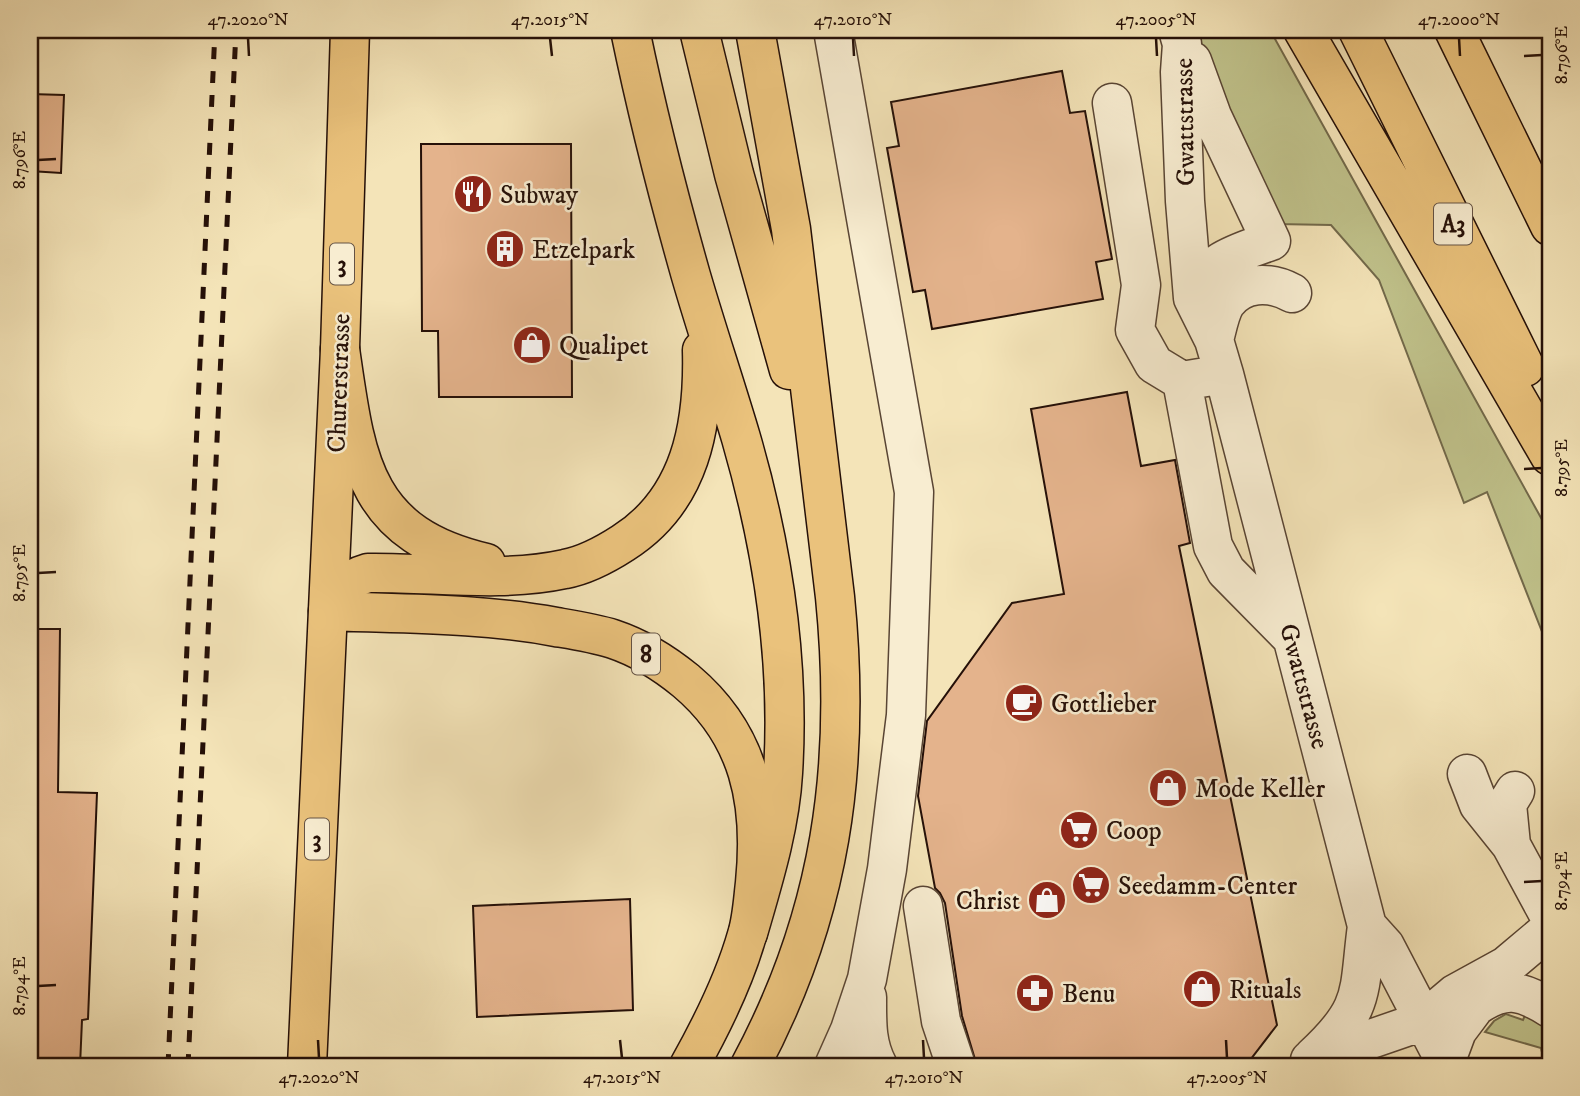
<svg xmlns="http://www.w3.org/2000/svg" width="1580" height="1096" font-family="'IM FELL DW Pica',serif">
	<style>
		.green { fill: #c0c28b; stroke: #72694a; stroke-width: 2 }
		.building { fill: #e4b38c; stroke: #251008; stroke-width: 2 }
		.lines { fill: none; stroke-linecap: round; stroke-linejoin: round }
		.minor-casing { stroke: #594534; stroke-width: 41 }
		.major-casing { stroke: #251008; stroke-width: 41 }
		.highway-casing { stroke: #251008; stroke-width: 41 }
		.minor { stroke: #f8edd1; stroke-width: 38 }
		.major { stroke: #eac27c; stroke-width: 38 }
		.highway { stroke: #eac27c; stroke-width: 38 }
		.rail { stroke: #251008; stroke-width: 5; stroke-dasharray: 12 12; stroke-linecap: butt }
		.ticks { fill: none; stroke: #251008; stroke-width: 2.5 }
		.labels { text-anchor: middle; stroke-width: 5; stroke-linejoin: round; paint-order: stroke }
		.shield { fill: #f8edd1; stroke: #645244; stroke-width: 2 }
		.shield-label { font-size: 24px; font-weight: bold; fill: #251008 }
		.street-label { font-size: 26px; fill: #251008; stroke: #f8edd1 }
		.poi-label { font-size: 26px; fill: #251008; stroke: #f8edd1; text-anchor: start }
		.neatline { fill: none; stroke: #251008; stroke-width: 2.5 }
		.ticks-label { font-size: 18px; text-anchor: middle; fill: #251008 }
	</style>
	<rect width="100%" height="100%" fill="#f4e4b8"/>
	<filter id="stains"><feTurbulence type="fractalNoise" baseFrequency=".00286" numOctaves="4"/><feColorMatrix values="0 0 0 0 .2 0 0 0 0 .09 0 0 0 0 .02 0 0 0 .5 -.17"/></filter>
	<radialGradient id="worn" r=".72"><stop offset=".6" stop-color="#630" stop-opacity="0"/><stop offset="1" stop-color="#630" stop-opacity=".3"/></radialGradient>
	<path class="green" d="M1198,30h72l280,504v118l-63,-160 -23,11 -85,-223 -48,-55 -54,-1 -75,-178z
		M1528,1008l22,18v40h-5l-4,-18 -56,-16 9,-11 12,-7 17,6z"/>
	<path class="building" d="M1062,71l8,42 15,-2 27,148 -16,3 7,37 -171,30 -7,-39 -12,2 -26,-144 12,-2 -8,-44z
		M30,94l34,1 -3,78 -31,-2z
		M421,144h150l1,253h-133l-1,-66h-16z
		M1127,392l14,74 34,-6 15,83 -11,3 98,479 -30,39 -11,2h-259l-15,-50 -17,-113 -5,-10 -5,-5 -17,-92 9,-75 85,-118 52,-9 -33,-185z
		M30,629h30l-2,163 39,1 -9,226 -6,1 -2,46h-50z
		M630,899l3,111 -156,7 -4,-111z"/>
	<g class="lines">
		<defs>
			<path id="minor" d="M833,30l81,462 -8,223 -19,154 -20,110 -17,51 -16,36
				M1178,30l4,14 -2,28 5,129 8,97 21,42 10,34 143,552 18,20 60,115
				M1192,61l20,55 59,125c-33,12 -67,20 -78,57
				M1112,103l29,182 -6,45 19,34 28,17 42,-7
				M1214,340c3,-11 6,-28 12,-37 16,-22 44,-22 66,-10
				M1182,381l31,165 13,25 65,66
				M1467,774l12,31 32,40 39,72
				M1511,845l-4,-41 8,-13
				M923,906l18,115 15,45
				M867,997c0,25 -1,47 11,69
				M1476,1006c29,-20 45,-16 74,2
				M1313,1057c54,-50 45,-64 54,-131
				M1310,1060l113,-39 32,-27 51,-28 44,-37
				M1444,1066l13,-35 39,-52"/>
			<path id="major" d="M328,611c75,3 153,2 228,16 18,3 38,6 57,12 27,9 51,24 73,42 64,54 77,122 69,202 -2,17 -3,36 -8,52 -13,46 -35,90 -58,131
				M307,1066l33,-717 10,-319"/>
			<path id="highway" d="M630,30c17,82 38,165 61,246 16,55 34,108 50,162 31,107 49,224 42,335 -3,54 -20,108 -35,160
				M699,30l35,144 55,196
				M1303,30l247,426
				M1358,30l167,337
				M1454,30l96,196
				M340,349c16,110 22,185 146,214
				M328,611c8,-20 19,-32 40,-38 65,-1 133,10 197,-4 21,-4 41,-15 58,-26 68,-43 81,-118 79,-193
				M750,1066c81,-151 102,-299 85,-469l-44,-368 -36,-199"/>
		</defs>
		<use href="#minor" class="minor-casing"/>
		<use href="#major" class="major-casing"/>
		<use href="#highway" class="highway-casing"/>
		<use href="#minor" class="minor"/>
		<use href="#major" class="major"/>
		<use href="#highway" class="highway"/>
		<path class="rail" d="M168,1066l47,-1036
			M188,1066l48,-1036"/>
	</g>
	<path class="ticks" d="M248,38l1,18M550,38l2,18M853,38l1,18M1156,38l1,18M1459,38l1,18M1524,56l18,-1M38,160l18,-1M1524,469l18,-1M38,573l18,-1M1524,882l18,-1M38,986l18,-1M318,1040l1,18M620,1040l2,18M923,1040l1,18M1226,1040l1,18"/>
	<defs>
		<symbol id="restaurant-disc" viewBox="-11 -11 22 22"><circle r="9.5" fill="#8f2418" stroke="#f8edd1"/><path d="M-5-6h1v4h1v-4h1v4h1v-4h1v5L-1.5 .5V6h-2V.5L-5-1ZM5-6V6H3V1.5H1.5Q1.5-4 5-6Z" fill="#fff"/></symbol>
		<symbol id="building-disc" viewBox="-11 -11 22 22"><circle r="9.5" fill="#8f2418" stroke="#f8edd1"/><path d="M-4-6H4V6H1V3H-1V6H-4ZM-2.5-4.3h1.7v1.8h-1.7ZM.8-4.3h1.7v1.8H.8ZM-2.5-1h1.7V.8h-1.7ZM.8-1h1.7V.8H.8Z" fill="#fff"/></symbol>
		<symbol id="shop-disc" viewBox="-11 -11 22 22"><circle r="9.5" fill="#8f2418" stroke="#f8edd1"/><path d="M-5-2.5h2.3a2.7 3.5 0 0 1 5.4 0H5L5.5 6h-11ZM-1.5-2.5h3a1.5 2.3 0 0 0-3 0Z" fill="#fff"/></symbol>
		<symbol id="cafe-disc" viewBox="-11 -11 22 22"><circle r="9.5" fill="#8f2418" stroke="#f8edd1"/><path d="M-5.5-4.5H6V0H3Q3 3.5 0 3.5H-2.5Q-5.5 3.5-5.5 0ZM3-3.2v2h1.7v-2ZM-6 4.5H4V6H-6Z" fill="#fff"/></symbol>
		<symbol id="supermarket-disc" viewBox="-11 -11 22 22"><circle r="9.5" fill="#8f2418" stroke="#f8edd1"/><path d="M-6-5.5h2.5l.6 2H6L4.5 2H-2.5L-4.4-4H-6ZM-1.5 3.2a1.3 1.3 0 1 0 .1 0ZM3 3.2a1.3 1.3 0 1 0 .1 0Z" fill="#fff"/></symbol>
		<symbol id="pharmacy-disc" viewBox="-11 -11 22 22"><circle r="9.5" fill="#8f2418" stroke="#f8edd1"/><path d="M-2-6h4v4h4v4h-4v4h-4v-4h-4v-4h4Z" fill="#fff"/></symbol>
	</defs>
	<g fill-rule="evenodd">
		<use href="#restaurant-disc" x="451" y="172" width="44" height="44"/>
		<use href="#building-disc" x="483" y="227" width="44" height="44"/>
		<use href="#shop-disc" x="510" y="323" width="44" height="44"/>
		<use href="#cafe-disc" x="1002" y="681" width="44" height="44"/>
		<use href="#shop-disc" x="1146" y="766" width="44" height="44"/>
		<use href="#supermarket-disc" x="1057" y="808" width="44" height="44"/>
		<use href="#supermarket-disc" x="1069" y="863" width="44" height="44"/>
		<use href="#shop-disc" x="1025" y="878" width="44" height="44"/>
		<use href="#shop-disc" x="1180" y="967" width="44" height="44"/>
		<use href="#pharmacy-disc" x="1013" y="971" width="44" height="44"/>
	</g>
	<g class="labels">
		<g class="shield">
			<rect x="1434" y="203.5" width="38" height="41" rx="5"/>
			<rect x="330" y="243.5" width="24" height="41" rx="5"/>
			<rect x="632" y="633.5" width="28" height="41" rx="5"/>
			<rect x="305" y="818.5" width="24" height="41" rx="5"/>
		</g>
		<g class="shield-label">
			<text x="1453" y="232">A3</text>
			<text x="342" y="272">3</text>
			<text x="646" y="662">8</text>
			<text x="317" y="847">3</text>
		</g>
		<g class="street-label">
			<text transform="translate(1184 122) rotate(-91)" y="9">Gwattstrasse</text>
			<text transform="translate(338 383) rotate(-88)" y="9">Churerstrasse</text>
			<text transform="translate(1305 686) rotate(75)" y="9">Gwattstrasse</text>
		</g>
		<g class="poi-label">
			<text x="500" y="203">Subway</text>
			<text x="532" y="258">Etzelpark</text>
			<text x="559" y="354">Qualipet</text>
			<text x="1051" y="712">Gottlieber</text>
			<text x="1195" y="797">Mode Keller</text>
			<text x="1106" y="839">Coop</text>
			<text x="1118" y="894">Seedamm-Center</text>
			<text x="1020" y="909" text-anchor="end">Christ</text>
			<text x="1229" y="998">Rituals</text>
			<text x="1062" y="1002">Benu</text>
		</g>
	</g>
	<rect width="1580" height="1096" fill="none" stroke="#f4e4b8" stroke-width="77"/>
	<rect x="38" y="38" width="1504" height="1020" class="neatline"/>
	<g class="ticks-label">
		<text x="248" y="25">47.2020°N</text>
		<text x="550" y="25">47.2015°N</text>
		<text x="853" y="25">47.2010°N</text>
		<text x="1156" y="25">47.2005°N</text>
		<text x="1459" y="25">47.2000°N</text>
		<text transform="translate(1561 55) rotate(-90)" y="6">8.796°E</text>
		<text transform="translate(19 160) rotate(-90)" y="6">8.796°E</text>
		<text transform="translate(1561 468) rotate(-90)" y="6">8.795°E</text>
		<text transform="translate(19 573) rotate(-90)" y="6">8.795°E</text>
		<text transform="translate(1561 881) rotate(-90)" y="6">8.794°E</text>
		<text transform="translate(19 986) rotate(-90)" y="6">8.794°E</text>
		<text x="319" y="1083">47.2020°N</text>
		<text x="622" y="1083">47.2015°N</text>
		<text x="924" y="1083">47.2010°N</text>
		<text x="1227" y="1083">47.2005°N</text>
	</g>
	<rect width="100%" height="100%" filter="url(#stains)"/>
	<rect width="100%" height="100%" fill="url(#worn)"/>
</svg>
